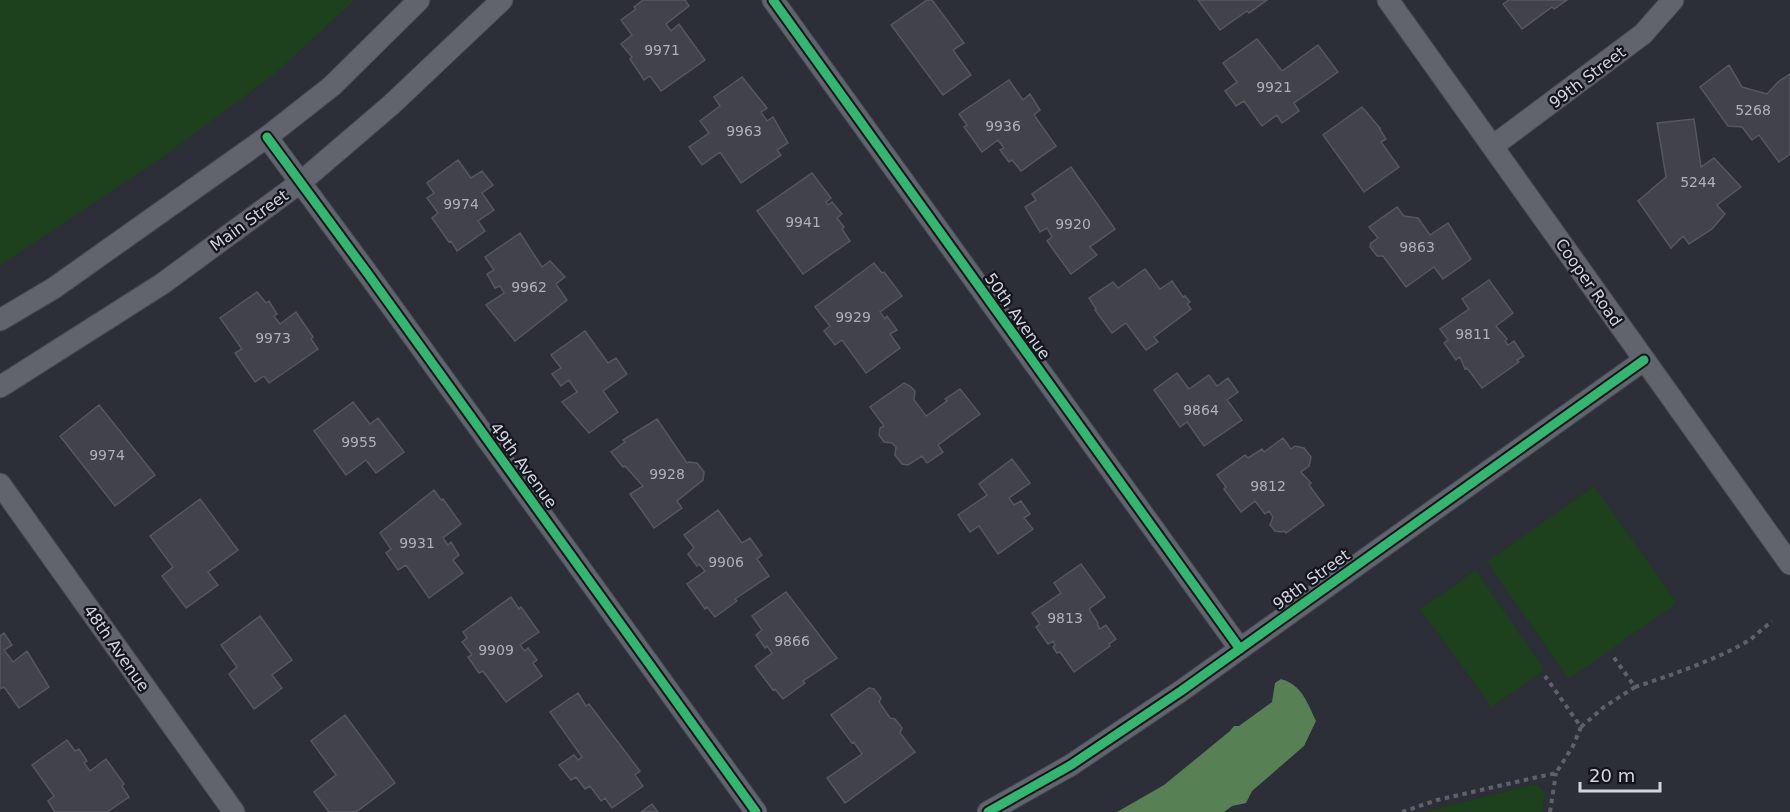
<svg xmlns="http://www.w3.org/2000/svg" width="1790" height="812" font-family="'DejaVu Sans',sans-serif">
	<style>
		.green { fill: #1c411c }
		.water { fill: #578055 }
		.building { fill: #41424a; stroke: #55575f; stroke-width: 1.5 }
		.lines { fill: none; stroke-linecap: round; stroke-linejoin: round }
		.minor-casing { stroke: #484a52; stroke-width: 23 }
		.path { stroke: #5f6168; stroke-width: 4; stroke-dasharray: 4.5 4.5; stroke-linecap: butt }
		.minor { stroke: #62646d; stroke-width: 21 }
		.cycleway-casing { stroke: #13141c; stroke-width: 13 }
		.cycleway { stroke: #33b770; stroke-width: 9 }
		.labels { text-anchor: middle; stroke-width: 4.5; stroke-linejoin: round; paint-order: stroke }
		.number-label { font-size: 14px; fill: #aeb1bb }
		.street-label { font-size: 16px; fill: #d3d6e1; stroke: #13141c }
	</style>
	<rect width="100%" height="100%" fill="#2c2e38"/>
	<path class="green" d="M0,0h355l-83,76 -104,77 -168,112z
		M1594,486l83,117 -108,76 -82,-117z
		M1476,570l68,100 -52,37 -72,-98z
		M1536,784l9,8 -3,20h-118z"/>
	<path class="water" d="M1281,679c21,6 26,23 35,42l-12,25 -52,45 -6,12 -14,3 -8,6h-107l47,-27 66,-54 4,-5h5l33,-24 3,-19z"/>
	<path class="building" d="M643,0h42l4,6 -23,18 5,7 8,-7 26,36 -44,31 -11,-15 -6,4 -14,-21 2,-2 -11,-13 11,-9 -11,-15 15,-11 -2,-2z
		M927,0h5l32,43 -11,7 18,25 -28,20 -52,-70z
		M1198,0h69l-18,13 -2,-2 -27,19z
		M1509,0h58l-13,9 -2,-2 -30,22 -19,-25z
		M1257,39l25,32 36,-26 20,27 -44,31 5,8 -17,12 -5,-8 -15,11 -18,-25 -8,5 -11,-15 12,-9 -14,-19z
		M1729,65l13,22 25,7 11,-12 12,-8v80l-11,8 -20,-27 -7,5 -10,-13 -14,-1 -28,-39z
		M742,77l25,31 -6,4 6,9 6,-4 15,26 -11,7 4,5 -40,28 -21,-31 -18,13 -13,-18 20,-14 -9,-12 20,-15 -6,-9z
		M1009,80l14,20 7,-6 10,16 -6,5 22,31 -35,25 -9,-11 -3,2 -9,-12 4,-2 -6,-8 -16,12 -18,-25 3,-2 -8,-11z
		M1362,107l18,21h-1l7,11 -5,3 18,25 -35,25 -41,-57z
		M1694,119l7,48 13,-9 27,29 -24,18 8,9 -13,15 -23,15 -6,-8 -12,12 -33,-47 28,-24 -9,-54z
		M458,160l13,18 11,-7 11,14 -11,8 12,17 -16,11 7,10 -28,20 -6,-10 -2,1 -17,-24 6,-5 -11,-15 7,-5 -7,-10z
		M1071,167l44,62 -25,18 7,8 -26,19 -24,-33 5,-4 -5,-9 -7,4 -15,-25 11,-7 -4,-6z
		M812,173l19,25 -5,4 2,3 4,-3 10,12 -5,4 7,9 -2,2 8,12 -47,33 -46,-63z
		M1397,207l7,9 14,2 12,17 18,-12 23,36 -28,20 -9,-12 -28,20 -23,-31h-6l-7,-9 1,-4 7,-5 -9,-11z
		M520,233l22,34 8,-6 15,16 -9,7 11,16 -52,41 -29,-36 18,-12 -4,-7 -5,2 -8,-14 7,-4 -9,-13z
		M874,263l8,10 2,-1 18,24 -22,16 5,7 2,-3 10,14 -7,4 10,14 -34,25 -24,-33 -7,5 -11,-14 6,-5 -15,-19z
		M1145,269l15,20 12,-8 11,16 2,-1 5,6 -3,2 4,5 -37,28 4,5 -12,8 -20,-27 -14,10 -17,-23 1,-1 -7,-11 24,-16 5,6z
		M1489,280l24,33 -17,13 11,13 -2,2 3,4 6,-4 10,15 -7,4 2,2 -37,26 -15,-20 -2,1 -5,-12 -4,3 -12,-17 4,-3 -8,-11 29,-20 -7,-10z
		M257,292l9,11 3,-2 8,13 -3,2 6,8 16,-12 17,25 -2,2 7,10 -49,34 -5,-7 -9,6 -20,-29 7,-4 -22,-31z
		M585,331l23,32 8,-5 11,16 -24,17 15,21 -29,21 -27,-31 15,-10 -8,-12 -8,6 -9,-12 9,-6 -10,-13z
		M1177,373l12,16 20,-14 8,11 11,-8 10,14 -11,8 15,20 -38,26 -17,-24 -7,5 -26,-37z
		M904,383l6,3 5,5 -1,9 12,16 21,-15 -2,-2 15,-10 20,25 -42,31 5,7 -16,11 -5,-7 -14,9 -6,-1 -7,-9 1,-8 -4,-4 -8,-1 -5,-7 1,-7 4,-2 -14,-19z
		M353,402l17,22 8,-6 26,34 -28,21 -10,-13 -20,15 -32,-44z
		M99,405l56,70 -40,31 -55,-70z
		M657,419l30,44 2,-1 8,1 7,9 -1,8 -26,21 5,7 -28,20 -24,-34 13,-8 -18,-20 -2,1 -12,-15 14,-10 -2,-2z
		M1283,438l8,11 4,-3 9,2 7,9 -2,9 -8,6 10,11 -2,2 15,20 -38,28 -2,-2 -2,1 -7,-1 -5,-6 3,-8 -4,-6 -4,3 -10,-13 -14,11 -17,-23 2,-2 -9,-12 28,-20 3,3 14,-9 2,3z
		M1012,459l18,24 -21,15 5,7 7,-4 9,13 -6,4 9,11 -35,25 -19,-28 -9,6 -12,-17 29,-20 -8,-11z
		M434,490l7,10 2,-1 18,25 -18,14 5,7 3,-3 8,13 -6,5 10,13 -34,25 -23,-33 -8,5 -12,-17 5,-4 -11,-16z
		M200,499l38,51 -30,22 10,13 -32,23 -24,-32 11,-9 -23,-31z
		M718,510l24,33 8,-5 12,17 -5,4 12,17 -34,23 2,2 -22,16 -8,-10 -2,2 -18,-25 18,-13 -6,-7 -2,2 -9,-12 6,-6 -10,-13z
		M1081,564l24,33 -16,12 9,14 -1,1 3,5 6,-4 10,14 -7,5 1,2 -36,26 -14,-20 -3,1 -4,-6 2,-2 -2,-4 -5,3 -12,-17 4,-3 -8,-11 29,-20 -7,-10z
		M786,592l51,66 -34,23 2,2 -22,16 -8,-10 -2,1 -18,-24 17,-13 -5,-7 -2,2 -9,-13 6,-5 -10,-14z
		M511,597l8,12 2,-2 18,25 -19,13 5,6 3,-3 9,12 -4,3 9,13 -36,26 -23,-31 -4,2 -11,-16 4,-2 -10,-13 5,-4 -4,-6z
		M260,616l32,44 -20,15 10,13 -28,21 -25,-35 8,-7 -16,-22z
		M4,633l8,12 -8,5 9,12 14,-11 22,36 -30,21 -15,-21 -4,2v-53z
		M869,688l5,1 7,9 -2,4 11,16 5,1 7,9 -2,5 15,19 -70,51 -18,-25 35,-24 -8,-12 -2,1 -21,-28z
		M578,693l8,13 3,-2 51,67 -5,4 8,11 -31,22 -7,-10 -4,3 -11,-15 -5,3 -9,-12 -5,3 -12,-15 15,-10 4,5 4,-3 -32,-45z
		M345,715l50,68 -39,29h-27l-15,-20 22,-17 -25,-34z
		M67,740l8,11 4,-2 8,12 -3,2 6,8 16,-12 18,25 -2,2 7,11 -22,15h-52l-7,-11 6,-5 -22,-31z
		M652,804l6,8h-17z"/>
	<g class="lines">
		<defs>
			<path id="minor" d="M773,0l467,649
				M1388,0l402,564
				M267,137l101,137 388,538
				M1493,146l150,-112 30,-34
				M0,320l54,-32 213,-151 65,-51 87,-86
				M0,387l162,-103 139,-102 90,-77 111,-105
				M0,484l234,328
				M988,812l83,-47 110,-74 463,-331"/>
		</defs>
		<use href="#minor" class="minor-casing"/>
		<path class="path" d="M1635,687c34,-11 86,-29 116,-48 7,-6 14,-12 21,-18
			M1581,727l23,-20 31,-20 -23,-32
			M1402,812l35,-12 119,-27 17,-27 8,-19 -36,-51
			M1550,812l6,-39"/>
		<use href="#minor" class="minor"/>
		<defs>
			<path id="cycleway" d="M773,0l467,649
				M267,137l101,137 388,538
				M988,812l83,-47 110,-74 463,-331"/>
		</defs>
		<use href="#cycleway" class="cycleway-casing"/>
		<use href="#cycleway" class="cycleway"/>
	</g>
	<g class="labels">
		<g class="number-label">
			<text x="662" y="55">9971</text>
			<text x="1274" y="92">9921</text>
			<text x="1753" y="115">5268</text>
			<text x="1003" y="131">9936</text>
			<text x="744" y="136">9963</text>
			<text x="1698" y="187">5244</text>
			<text x="461" y="209">9974</text>
			<text x="803" y="227">9941</text>
			<text x="1073" y="229">9920</text>
			<text x="1417" y="252">9863</text>
			<text x="529" y="292">9962</text>
			<text x="853" y="322">9929</text>
			<text x="1473" y="339">9811</text>
			<text x="273" y="343">9973</text>
			<text x="1201" y="415">9864</text>
			<text x="359" y="447">9955</text>
			<text x="107" y="460">9974</text>
			<text x="667" y="479">9928</text>
			<text x="1268" y="491">9812</text>
			<text x="417" y="548">9931</text>
			<text x="726" y="567">9906</text>
			<text x="1065" y="623">9813</text>
			<text x="792" y="646">9866</text>
			<text x="496" y="655">9909</text>
		</g>
		<g class="street-label">
			<text transform="translate(1587 77) rotate(-37)" y="6">99th Street</text>
			<text transform="translate(249 220) rotate(-36)" y="6">Main Street</text>
			<text transform="translate(1589 282) rotate(55)" y="6">Cooper Road</text>
			<text transform="translate(1018 316) rotate(55)" y="6">50th Avenue</text>
			<text transform="translate(524 465) rotate(54)" y="6">49th Avenue</text>
			<text transform="translate(1311 579) rotate(-36)" y="6">98th Street</text>
			<text transform="translate(117 648) rotate(55)" y="6">48th Avenue</text>
		</g>
	</g>
	<path d="M1580 782v9h80v-9" fill="none" stroke="#d3d6e1" stroke-width="3"/>
	<text x="1589" y="782" font-size="18" fill="#d3d6e1" stroke="#13141c" stroke-width="4.5" paint-order="stroke">20 m</text>
</svg>
